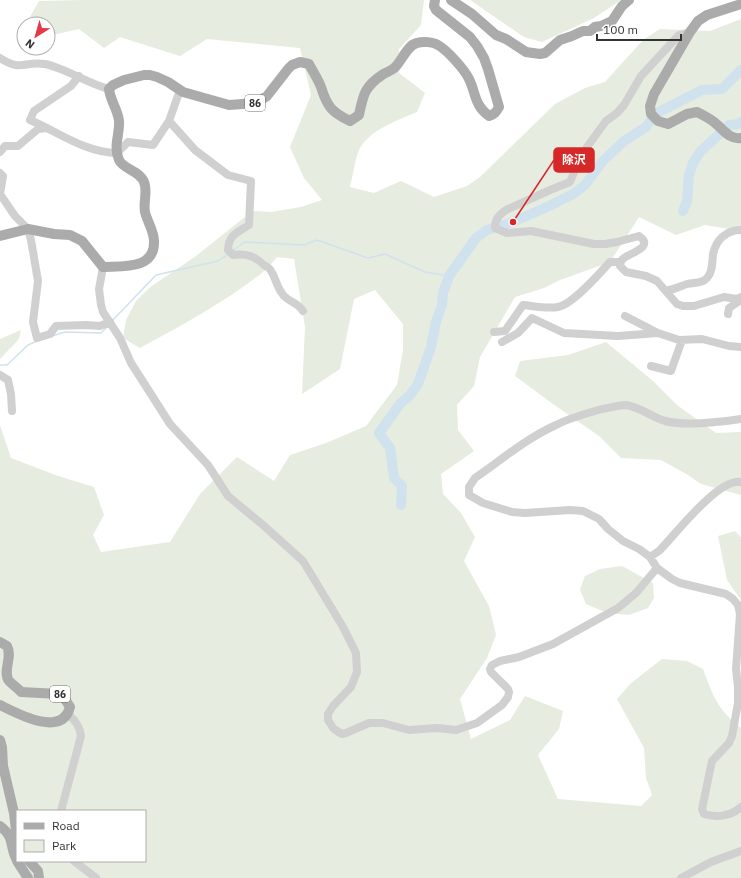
<svg xmlns="http://www.w3.org/2000/svg" width="741" height="878" font-family="'IBM Plex Sans','Noto Sans JP',sans-serif">
	<style>
		.green { fill: #e6ecdf; fill-rule: evenodd }
		.lines { fill: none; stroke-linecap: round; stroke-linejoin: round }
		.stream { stroke: #cfe2ee; stroke-width: 1.5 }
		.river { stroke: #cfe2ee; stroke-width: 10 }
		.minor { stroke: #d0d0d0; stroke-width: 8 }
		.major { stroke: #ababab; stroke-width: 10 }
		.labels { text-anchor: middle; stroke-width: 4; stroke-linejoin: round; paint-order: stroke }
		.shield { fill: #fff; stroke: #707070; stroke-width: 1 }
		.shield-label { font-size: 10px; font-weight: bold; fill: #333 }
		.leader { fill: none; stroke: #d62828; stroke-width: 1.5 }
		.callout-dot { fill: #d62828; stroke: #fff; stroke-width: 1.5 }
		.callout { fill: #d62828; stroke: #d62828; stroke-width: 1.5 }
		.callout-label { font-size: 12px; text-anchor: middle; font-weight: bold; fill: #fff }
	</style>
	<rect width="100%" height="100%" fill="#fff"/>
	<path class="green" d="M84,0h340l-3,25 -22,24v24l26,20 -8,19c-19,8 -47,18 -57,36 -5,10 -7,28 -10,39l24,6 27,-12 33,16 33,-11 13,-9 75,-73 30,-16 20,-6 38,-42 17,-11 50,2 31,-12v212l-36,-6 -29,10 -37,-18 -29,45 -50,18 -16,8 -29,9 -35,60 -6,29 -17,19 1,25 16,21 -33,23 2,20 18,19 14,24 -11,24 25,45 7,29 -9,23 -27,41 11,40 39,-19 15,-24 38,15 -4,18 -21,26 20,44 83,7 11,-11 -6,-17 -2,-30 -27,-49 13,-15 32,-25 25,2 16,8c10,27 14,40 38,59v150h-741v-453l11,33 47,18 36,11 10,28 -11,20 8,17 69,-10 30,-48 37,-37 37,24 16,-26 36,-12 40,-17 31,-41 6,-35v-26l-28,-34 -21,9 -14,70 -38,25 3,-67 -11,-68 -17,-2c-11,14 -20,20 -34,30 -33,23 -68,42 -103,61l-17,-10 3,-18 10,-19 13,-13 47,-32 45,-36 13,-9 17,1 30,-5 21,-7 -18,-22 -14,-31 21,-52 -11,-47 -93,-9 -27,17 -60,-19 -16,11 -25,-19 -31,7v-12h-22l13,-23zM17,811h128v50h-128z
		M470,0h151l-27,18 -52,24 -18,-5z
		M21,330l-2,9 -19,20v-20z
		M606,342l47,39 24,24 39,28 25,-1v63l-40,-11 -13,-9 -27,-15 -40,-2 -22,-22 -46,-32 -38,-28 5,-15 48,-6z
		M735,531l6,6v63l-14,-20 -9,-44z
		M622,566l31,17 1,15 -6,10 -19,7 -22,-2 -21,-9 -6,-14 5,-14 15,-7z"/>
	<g class="lines">
		<path class="stream" d="M232,251l13,-9 59,3 13,-5 51,18 17,-4 40,18 24,4
			M112,321l44,-46 62,-14 9,-6
			M52,336l13,-4 36,1 5,-5
			M0,365h7l21,-20 9,-4"/>
		<path class="river" d="M683,211l4,-10 2,-26 4,-12 7,-11 29,-27 10,-1 2,-2
			M401,505l1,-19 -8,-8 -4,-30 -11,-15 21,-29 10,-9 8,-11 13,-37 5,-25 6,-17 1,-12 6,-17 27,-38 11,-8 26,-8 36,-16 24,-12 12,-9 17,-23 22,-21 22,-14 9,-13 47,-24 20,-1 19,-19"/>
		<path class="minor" d="M690,32l-11,3 -38,41 -17,29 -7,8 -11,8 -19,26 -9,16 -8,19 -20,8 -44,20c-7,5 -11,9 -11,18l12,5 24,-2 63,13h11l12,-2 22,-6c16,11 -9,17 -15,22 -3,2 -4,5 -4,8l6,6 20,4 11,5 20,23 6,2h11l30,-9 13,2 4,-2
			M0,58c22,14 23,3 45,6 6,1 12,4 18,6 15,6 30,15 46,19
			M79,76l-8,10 -37,25 -4,9c28,12 56,33 87,33l11,-11 25,3 16,-24 11,-31
			M169,121l26,29 33,25 23,6 -2,44c-12,8 -20,9 -21,25l5,5c13,-2 22,1 31,10 2,1 6,4 7,6 5,7 5,16 13,25 7,7 13,6 19,15
			M0,152l5,-6h13l20,-17 9,-1
			M0,173l3,3 -3,18 15,22 13,13 3,11 7,41 -5,41 4,16 13,-4 6,-8 30,-1 14,1 10,-4
			M103,267l-4,22 2,16 2,7 17,26 11,25 18,28 21,33 38,41 20,31 35,29 40,36 40,66 13,26 1,19 -6,15 -18,19 -5,8v6l5,8 4,3 5,3 4,-1 23,-10h14l26,7 28,-2 19,2 21,-7 25,-18 6,-8 1,-5 -1,-3 -17,-17 -1,-3 2,-4 8,-4 19,-4 34,-13 65,-36 18,-15 21,-25
			M667,292l2,-2c6,-1 12,-4 18,-6 7,-2 15,0 20,-6 6,-6 5,-16 6,-24 3,-14 13,-24 28,-24
			M728,314l1,-6 12,-8
			M625,316l33,17
			M494,332l11,-1 18,-26c10,1 25,4 35,2 14,-2 42,-34 52,-45h10
			M502,342l16,-9 14,-15 32,15 54,3 40,-3 21,7 23,-1 27,7 12,1
			M651,366l20,5 11,-31
			M0,375l8,5 3,14 1,17
			M741,419c-20,3 -56,7 -76,2 -13,-4 -25,-14 -39,-16 -8,0 -16,3 -24,4 -14,4 -33,9 -46,16 -29,13 -55,35 -81,53l-6,9v8l14,8 29,9 13,1 45,-3 13,1 16,8 9,10 15,12 16,8 11,8 7,11 15,11 8,4 46,11 7,5 5,6 2,9 -4,55 2,18v16l-6,33 -3,7 -17,18 -10,48 2,5c13,4 27,2 37,-7
			M650,557l9,-6c16,-16 59,-73 82,-69
			M61,811l20,-75c-1,-10 -6,-16 -13,-22
			M74,861l22,17
			M681,878l30,-16 30,-11"/>
		<path class="major" d="M451,0l21,14 24,21 10,4 20,13 14,2 5,-1 15,-13 12,-4 11,-5h7l5,-4 6,-1 11,-5 10,-15 7,-6
			M741,4l-34,11 -9,6 -8,11 -36,62 -4,12 1,8 7,7 10,3 19,-10 10,-2c6,3 12,6 17,10 9,7 15,18 27,16
			M0,236l28,-7 26,5 16,1 12,6 21,26c20,-1 52,3 51,-26 0,-10 -7,-20 -9,-29 -2,-10 3,-21 -1,-30 -4,-11 -21,-13 -25,-22 -6,-15 1,-25 0,-39 -1,-11 -9,-21 -10,-32l4,-4 11,-5 20,-5h6l7,2 11,5 15,10 46,13 27,-2 11,-7 21,-27 4,-4 8,-3 9,2c4,8 9,15 12,23 6,19 10,25 29,34l9,-6c4,-19 5,-28 23,-40 6,-4 11,-4 15,-10 6,-7 11,-20 20,-22 6,-2 16,-1 21,2 9,5 27,25 31,34 7,14 5,26 20,37 5,-1 7,-4 10,-9l-11,-38 -4,-11 -7,-12 -7,-9 -34,-27 -2,-4 1,-6
			M0,642l7,4c6,12 -5,25 2,35 4,4 9,7 12,11l38,2 4,2 7,11c-8,31 -52,7 -70,-2
			M0,740l2,7 1,19 11,47 3,26
			M0,826c16,12 9,22 17,34
			M17,861l11,17
			M29,861l9,10 1,7"/>
	</g>
	<g class="labels">
		<g class="shield">
			<rect x="245" y="95" width="20" height="16" rx="3"/>
			<rect x="50" y="686" width="20" height="16" rx="3"/>
		</g>
		<g class="shield-label">
			<text x="255" y="107">86</text>
			<text x="60" y="698">86</text>
		</g>
	</g>
	<path class="leader" d="M513 222L554 160"/>
	<circle class="callout-dot" cx="513" cy="222" r="4"/>
	<rect class="callout" x="554" y="148" width="40" height="24" rx="4"/>
	<g class="callout-label">
		<text x="574" y="164">除沢</text>
	</g>
	<rect x="16" y="810" width="130" height="52" fill="#ffffff" stroke="#adadad"/>
	<rect x="24" y="823" width="20" height="6" fill="#ababab" stroke="#adadad"/>
	<text x="52" y="830" font-size="12" fill="#333333">Road</text>
	<rect x="24" y="840" width="20" height="12" fill="#e6ecdf" stroke="#adadad"/>
	<text x="52" y="850" font-size="12" fill="#333333">Park</text>
	<g transform="translate(36 36) rotate(217)"><circle r="19" fill="#ffffff" stroke="#adadad"/>
	<path d="M0-3L7 15L0 10L-7 15Z" fill="#e63946"/>
	<text y="-6" font-size="11" font-weight="bold" text-anchor="middle" fill="#333333">N</text>
	</g>
	<path d="M597 34v6h84v-6" fill="none" stroke="#333333" stroke-width="2"/>
	<text x="603" y="34" font-size="12" fill="#333333" stroke="#ffffff" stroke-width="3" paint-order="stroke">100 m</text>
</svg>
